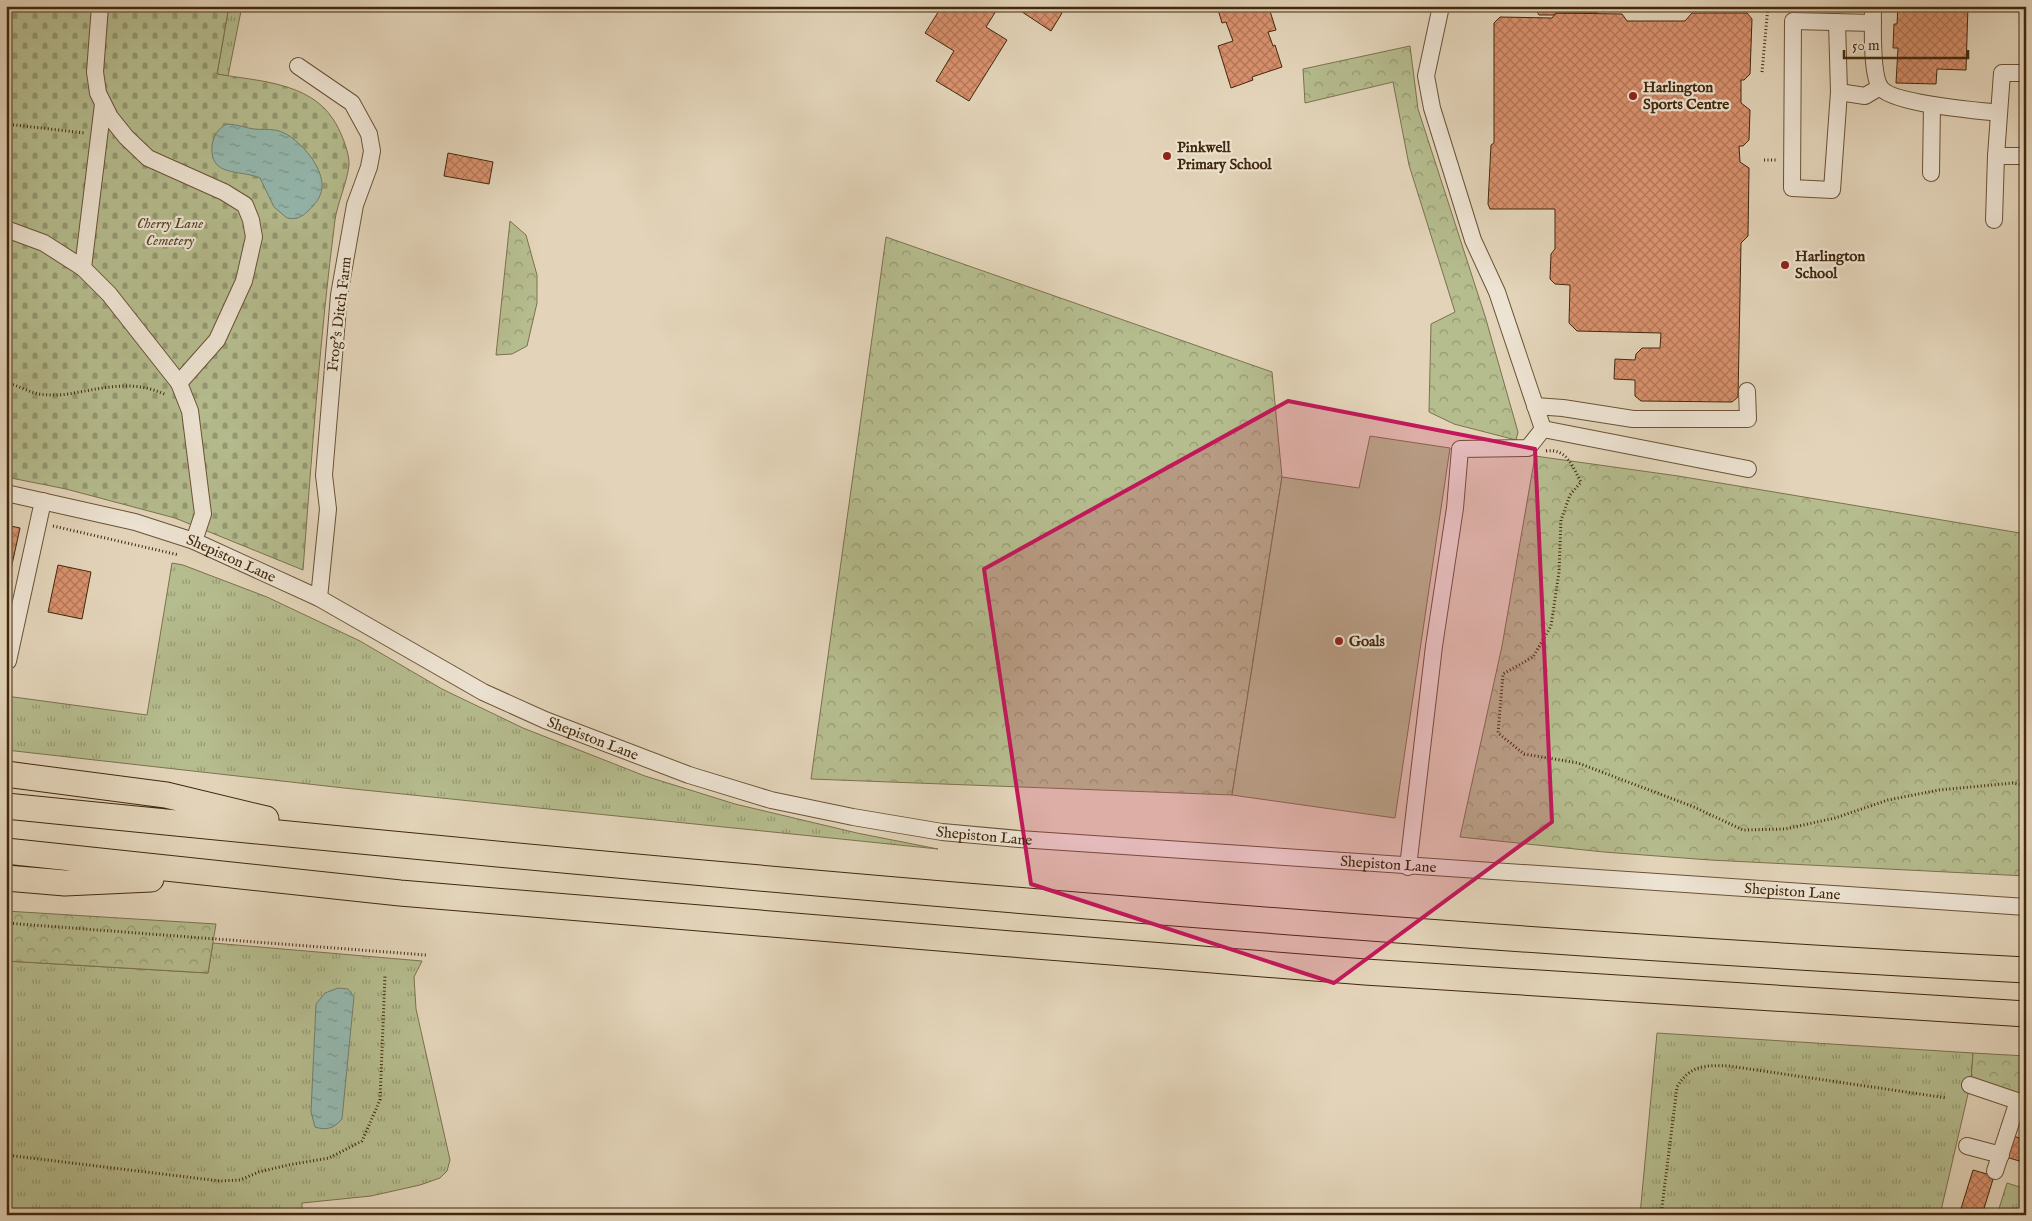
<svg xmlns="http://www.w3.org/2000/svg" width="2032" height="1221" font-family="'IM FELL English',serif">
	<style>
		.grass { fill: url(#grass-tufts); stroke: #7c724d }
		.forest { fill: url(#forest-crowns); stroke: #7c724d }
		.cemetery { fill: url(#cemetery-stones); stroke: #7c724d }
		.pitch { fill: #b5bc8e; stroke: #7c724d }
		.water { fill: url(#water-ripples); stroke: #747e6d }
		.building { fill: url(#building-cross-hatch); stroke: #42280c }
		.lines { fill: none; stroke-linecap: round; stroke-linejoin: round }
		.minor-casing { stroke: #6a5337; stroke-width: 18 }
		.highway-casing { stroke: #42280c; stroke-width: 27 }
		.path { stroke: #42280c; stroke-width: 3; stroke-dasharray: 1 2.5; stroke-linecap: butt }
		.minor { stroke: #ede3d2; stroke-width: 16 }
		.highway { stroke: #e3d4b9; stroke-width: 25 }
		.marked { fill: #c2185b; fill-opacity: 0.2; stroke: #c2185b; stroke-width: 4; stroke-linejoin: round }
		.poi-dot { fill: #8f2418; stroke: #ede3d2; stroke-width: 2 }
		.labels { text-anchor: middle; stroke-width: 4.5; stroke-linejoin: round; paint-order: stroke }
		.poi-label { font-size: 15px; font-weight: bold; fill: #42280c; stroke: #ede3d2; text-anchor: start }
		.park-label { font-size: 15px; font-style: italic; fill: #594626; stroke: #ede3d2 }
		.street-label { font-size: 15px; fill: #42280c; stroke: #ede3d2 }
	</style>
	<defs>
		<pattern id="grass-tufts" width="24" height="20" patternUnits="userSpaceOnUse" patternTransform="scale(1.25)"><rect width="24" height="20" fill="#b5bc8e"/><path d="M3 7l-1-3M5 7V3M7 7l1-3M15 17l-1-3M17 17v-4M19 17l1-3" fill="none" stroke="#959972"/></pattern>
		<pattern id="forest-crowns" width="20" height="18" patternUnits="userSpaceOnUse" patternTransform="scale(1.25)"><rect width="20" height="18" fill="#b5bc8e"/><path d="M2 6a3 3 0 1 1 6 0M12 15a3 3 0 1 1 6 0" fill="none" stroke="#959972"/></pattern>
		<pattern id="cemetery-stones" width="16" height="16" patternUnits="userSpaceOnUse" patternTransform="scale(1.25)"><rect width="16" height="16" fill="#b5bc8e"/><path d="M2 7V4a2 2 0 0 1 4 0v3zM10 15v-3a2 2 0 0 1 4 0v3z" fill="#959972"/></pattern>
		<pattern id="water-ripples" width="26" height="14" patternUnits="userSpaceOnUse" patternTransform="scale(1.25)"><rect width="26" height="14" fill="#95b8ae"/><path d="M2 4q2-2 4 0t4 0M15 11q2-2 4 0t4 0" fill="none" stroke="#7b968c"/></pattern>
		<pattern id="building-cross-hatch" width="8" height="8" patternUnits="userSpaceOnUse" patternTransform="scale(1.25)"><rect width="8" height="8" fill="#d9916d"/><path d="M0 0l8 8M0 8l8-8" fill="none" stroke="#b27658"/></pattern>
	</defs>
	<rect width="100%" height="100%" fill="#e3d4b9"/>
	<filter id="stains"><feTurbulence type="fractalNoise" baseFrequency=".004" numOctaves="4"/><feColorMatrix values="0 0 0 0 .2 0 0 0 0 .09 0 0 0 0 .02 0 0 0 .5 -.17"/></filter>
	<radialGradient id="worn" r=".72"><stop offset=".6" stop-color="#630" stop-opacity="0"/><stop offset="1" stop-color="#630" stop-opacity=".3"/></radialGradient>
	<path class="grass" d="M229,6h13l-14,70 -11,-2z
		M172,563l11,2 84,32 93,44 82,48 81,39 122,48 90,28 122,29 81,16 -594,-61 -338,-38v-54l141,19z
		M213,943l209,18 -8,16 2,32 34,151 -3,11 -7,7 -20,7 -49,11 -69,7v12h-296v-254l202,12z
		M1657,1033l316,20 -2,28 -31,134h-300z
		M2007,1183l19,6v26h-29z"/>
	<path class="forest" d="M1410,46l8,63 67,207 33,116 -2,8 -62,-16 -25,-12 2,-88 24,-12 -46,-147 -16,-83 -88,21 -2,-34z
		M510,221l16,14 11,40v28l-10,43 -15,8 -16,1z
		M886,237l386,135 10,105 -50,318 -421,-16z
		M1535,456l143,20 348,58v342l-316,-16 -106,-8 -144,-15 42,-191z
		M6,911l210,13 -8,49 -202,-12z
		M1973,1053l53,3v44l-55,-19z"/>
	<path class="cemetery" d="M6,6h223l-12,68c40,7 92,8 116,45 7,10 17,34 16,46 -2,18 -11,36 -14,55 -15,116 -23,233 -32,350l-128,-52 -109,-29 -60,-12z"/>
	<path class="pitch" d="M1370,436l80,12 -55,370 -163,-23 50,-318 77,11z"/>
	<path class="water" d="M227,124c10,0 18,4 27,5 11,1 20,-1 30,4 17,8 40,35 38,55 -1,9 -7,17 -14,23 -6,6 -12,9 -21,7l-13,-11 -14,-29c-20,-9 -51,0 -48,-33 2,-11 7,-17 15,-21z
		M338,988l10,1 6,8 -12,122c-8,9 -15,12 -27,8l-4,-15 5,-108 9,-11z"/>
	<path class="building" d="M942,6h57l-13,21 21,13 -38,61 -33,-20 18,-30 -29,-18z
		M1013,6h38l11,7 -11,18z
		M1217,6h56l-4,2 7,22 -8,2 5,14 2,-1 7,22 -30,10 1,3 -22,8 -13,-42 15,-5 -7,-19 -4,1z
		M1534,6h62l1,7h-41l-2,2h-15z
		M1898,6h70l-2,64 -29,-1 -1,15 -40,-1 2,-35h-5l1,-24h3z
		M1556,13l66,1 5,7h58l7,-8h55l5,6 -2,55 -6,6h-3v23l9,7 -1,30 -6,6h-4l1,16 9,6 -1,68 -7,7 -3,154 -6,5 -91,-1 -6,-5v-16l-21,-1 1,-20 20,1 1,-6 6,-6h18l1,-15 -84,-2 -8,-8 1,-38 -15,-1 -5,-5 1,-25 4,-5v-40h-65l-2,-5 3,-59 3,-2v-120l6,-6 52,1z
		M448,153l45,9 -4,22 -45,-8z
		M6,525l14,3 -14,64z
		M58,565l33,7 -9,47 -34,-7z
		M2013,1136l13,4v23l-20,-6z
		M1973,1170l21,6 -12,39h-23z"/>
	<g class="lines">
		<defs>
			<g id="minor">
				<path d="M100,6l-5,66 3,21 12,24 16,20 22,21 76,34 21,13 6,15 3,17 -10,44 -27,59 -38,43"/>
				<path d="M1441,6l-15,70 6,32 41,132 24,52 46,137"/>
				<path d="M1873,6c0,18 -2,67 7,81 11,17 97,23 119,26"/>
				<path d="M1837,22l2,70"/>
				<path d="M1873,23l-80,-2 -1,167 40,2 7,-98 26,4 15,-9"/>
				<path d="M298,66l54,37 17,31 3,17 -3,16 -14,38 -16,90 -15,180 4,34 -9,89"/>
				<path d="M1996,156h30"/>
				<path d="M1931,173l1,-68"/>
				<path d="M1994,220l2,-64 6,-83h24"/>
				<path d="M6,229l38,14 39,25 26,26 70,89 11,28 13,103 -9,27"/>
				<path d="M83,268l20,-164"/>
				<path d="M1535,406l28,2 70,11h115l-1,-28"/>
				<path d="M1543,429l205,40"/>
				<path id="s1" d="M6,493l129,29 59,19 125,57 164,94 62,28 144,55 82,25 82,17 89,15 77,7 1007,68"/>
				<path d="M6,661h2l35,-160"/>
				<path d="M1408,867l26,-221 21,-138 5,-59 68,-1 15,-19"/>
				<path d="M1970,1085l56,19"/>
				<path d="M1967,1146l34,9"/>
				<path d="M1995,1171l23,-70"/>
			</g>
			<path id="highway" d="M6,774l160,21 100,24
				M6,806c672,68 1345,128 2020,164
				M6,851l394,42 599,50 366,29 661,42
				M6,878l59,5 86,-4"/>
		</defs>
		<use href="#minor" class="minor-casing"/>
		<use href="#highway" class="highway-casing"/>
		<path class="path" d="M1762,72l6,-66
			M6,124l79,9
			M1764,160h13
			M6,383c12,2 22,9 33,11 12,2 25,1 35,-1 33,-6 62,-13 92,2
			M1546,451c21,-3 26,15 35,31l-11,13 -9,25 -2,52 -8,54 -18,31 -30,17 -5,59 26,21 54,9 116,44 49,23 42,-1 50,-11 53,-18 51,-10 74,-7 13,3
			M53,526l126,29
			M6,923l420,32
			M6,1155l214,26 20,-1 19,-8 29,-7 41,-7 33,-17 18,-41 5,-125
			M1661,1215l16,-128c13,-22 28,-22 52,-21l218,32"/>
		<use href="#minor" class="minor"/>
		<use href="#highway" class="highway"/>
	</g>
	<path class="marked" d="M1288,401l247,48 17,373 -218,161 -303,-99 -47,-315z"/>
	<g class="poi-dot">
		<circle cx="1633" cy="96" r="5"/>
		<circle cx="1167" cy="156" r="5"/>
		<circle cx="1785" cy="265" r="5"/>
		<circle cx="1339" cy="641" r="5"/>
	</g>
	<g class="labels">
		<g class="poi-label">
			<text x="1643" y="92">Harlington<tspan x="1643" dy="17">Sports Centre</tspan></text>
			<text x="1177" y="152">Pinkwell<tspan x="1177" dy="17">Primary School</tspan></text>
			<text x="1795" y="261">Harlington<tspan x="1795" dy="17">School</tspan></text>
			<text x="1349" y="646">Goals</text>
		</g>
		<g class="park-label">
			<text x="170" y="228">Cherry Lane<tspan x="170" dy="17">Cemetery</tspan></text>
		</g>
		<g class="street-label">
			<text transform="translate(339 314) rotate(-83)" y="5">Frog's Ditch Farm</text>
			<text dy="5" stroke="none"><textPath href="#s1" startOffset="235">Shepiston Lane</textPath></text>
			<text dy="5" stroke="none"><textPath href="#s1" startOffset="640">Shepiston Lane</textPath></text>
			<text dy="5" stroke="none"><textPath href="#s1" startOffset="1045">Shepiston Lane</textPath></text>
			<text dy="5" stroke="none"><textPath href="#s1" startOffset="1450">Shepiston Lane</textPath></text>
			<text dy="5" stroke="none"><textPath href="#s1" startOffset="1855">Shepiston Lane</textPath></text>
		</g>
	</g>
	<rect width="2032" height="1221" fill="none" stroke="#e3d4b9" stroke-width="25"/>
	<rect x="8" y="8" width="2017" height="1206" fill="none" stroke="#42280c" stroke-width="2.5"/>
	<rect x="12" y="12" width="2007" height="1196" fill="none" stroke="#42280c"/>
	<path d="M1844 50v8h124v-8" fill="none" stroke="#42280c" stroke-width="2.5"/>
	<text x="1852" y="50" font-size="15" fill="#42280c" stroke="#ede3d2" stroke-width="4" paint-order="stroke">50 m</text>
	<rect width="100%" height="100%" filter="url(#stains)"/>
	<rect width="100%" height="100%" fill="url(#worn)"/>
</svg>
